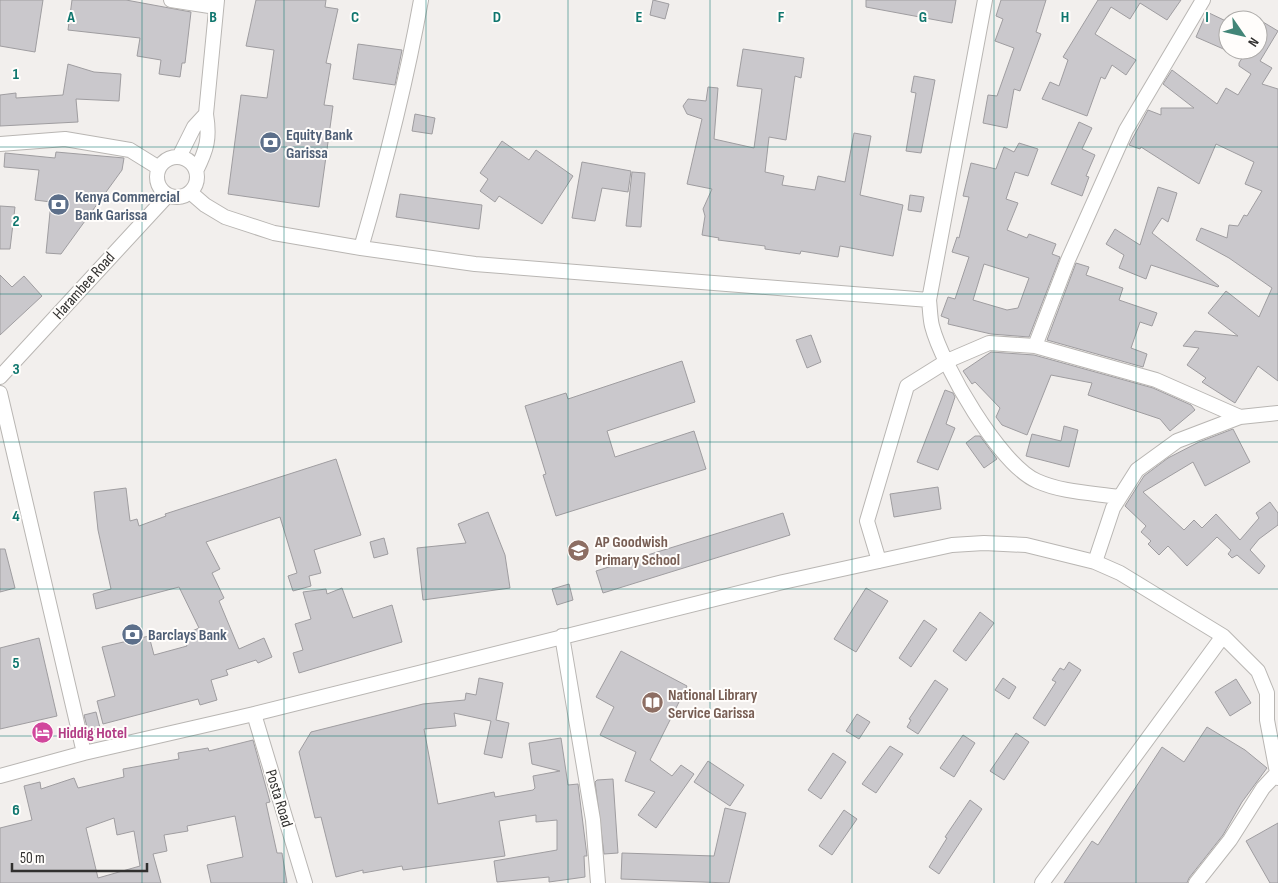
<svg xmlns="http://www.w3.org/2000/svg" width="1278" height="883" font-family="'Sofia Sans Condensed',sans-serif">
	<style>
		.building { fill: #cac8cc; stroke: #9f9da0; fill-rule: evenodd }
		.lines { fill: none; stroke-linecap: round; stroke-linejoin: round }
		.minor-casing { stroke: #b9b6b3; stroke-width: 16 }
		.minor { stroke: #fff; stroke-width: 14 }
		.grid { fill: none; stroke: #0f766e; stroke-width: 1; stroke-opacity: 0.55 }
		.labels { text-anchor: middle; stroke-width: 4; stroke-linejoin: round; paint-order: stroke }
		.service-label { font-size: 16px; font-weight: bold; fill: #4e5e75; stroke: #fffdfb; text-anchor: start }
		.street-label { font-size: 16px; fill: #31302f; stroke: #fffdfb }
		.education-label { font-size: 16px; font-weight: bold; fill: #785e54; stroke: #fffdfb; text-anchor: start }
		.hotel-label { font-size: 16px; font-weight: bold; fill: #b23c85; stroke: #fffdfb; text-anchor: start }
		.grid-label { font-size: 16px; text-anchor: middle; font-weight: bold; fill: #0f766e; stroke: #fffdfb; stroke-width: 4; stroke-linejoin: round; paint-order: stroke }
	</style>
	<rect width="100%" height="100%" fill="#f2efed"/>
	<path class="building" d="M0,0h43l-8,52 -35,-6z
		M72,0h54l65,12 -6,51h-3l-2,14 -21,-3 2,-14 -24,-4 3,-18 -72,-8z
		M256,0h70l-1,7 13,2 -12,54 5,1 -7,41 9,1 -14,101 -91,-13 13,-99 26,3 7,-48 -28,-4z
		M653,0l16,4 -4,15 -15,-4z
		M866,0h90l-4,23 -86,-16z
		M1001,0h45l-10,32 5,2 -21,57 -6,-2 -7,39 -24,-5 5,-28 9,1 17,-48 -19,-7 8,-22 -7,-3z
		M1098,0h83l-14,20 -27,-17 -10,16 -19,-12 -16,27 41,26 -10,15 -14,-10 -7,14 -4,-2 -14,39 -45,-17 8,-17 9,4 9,-26 -5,-3z
		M1207,12l21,10v29l-32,-14z
		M1263,22l15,9 -18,30 12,7 -10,16 16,5v292l-20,-15 -23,37 -33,-21 4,-4 -19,-13 12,-17 -16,-2 12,-15 43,5 -30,-23 18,-22 33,26 13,-29 -43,-30 -33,-18 5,-12 26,10 2,-13 9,1 6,-11 3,1 15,-25 -17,-7 9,-22 -38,-18 -17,40 -58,-37 -1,2 -11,-4 19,-35 13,5v-7h33l-31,-24 9,-14 45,34 9,-16 12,7 13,-21 -12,-8v-3l8,-13h11v-19z
		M358,44l44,6 -7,35 -42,-6z
		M743,49l61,9 -3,20 -6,-2 -9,64 -17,-3 -4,35 19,4 -2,9 33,5 3,-14 27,6 9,-49 17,3 -11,59 43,10 -10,51 -53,-10 -2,11 -37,-6 -1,3 -35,-5v-3l-47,-6 1,-2 -17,-3 3,-19 -2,-7 9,-20 -25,-5 15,-65 -15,-5 -4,-8 5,-7 18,2 2,-14 10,1 -4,51 40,9 8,-59 -25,-3z
		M68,64l26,8 27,2 -2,27 -43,-2 2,23 -78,4v-31l16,-2v5l47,-3z
		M914,76l21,4 -14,73 -15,-2 10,-58 -5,-1z
		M415,114l20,4 -3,16 -20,-3z
		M1079,122l13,6 -10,21 13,6 -9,21 3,1 -7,19 -31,-12z
		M502,141l27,19 7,-10 37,26 -31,48 -43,-28 -4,6 -15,-11 8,-12 -8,-6z
		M1019,143l19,6 -10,27 -13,-4 -9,27 12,4 -11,27 20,8 2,-4 27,10 -4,10 8,3 -31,80 -38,-3 -43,-10 1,-5 -8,-3 7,-19 7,2 14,-42 -17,-5 5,-15 2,1 10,-41 -6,-1 8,-33 25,6 8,-22 10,5zM984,264l45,14 -11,30 -11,2 -34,-10z
		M56,152l68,6 -2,12 -61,84 -15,-1 5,-51 -16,-2 4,-30 -35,-3 1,-14 50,5z
		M582,162l49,9 -3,21 -26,-4 -7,33 -23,-3z
		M632,172l13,1 -4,54 -15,-1z
		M1158,187l19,6 -9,29 -6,-4 -10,15 67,53 -1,1 -67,-22 -5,14 -27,-11 5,-13 -18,-11 9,-15 25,16z
		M400,194l82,11 -3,24 -83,-12z
		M910,195l14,2 -3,15 -13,-2z
		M0,206l15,1 -5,42h-10z
		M1076,263l13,4 -3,8 37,13 -4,12 38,13 -5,13 -12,-4 -9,26 16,6 -4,13 -96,-27z
		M0,275l12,12 12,-11 18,20 -42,39z
		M811,335l10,27 -14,6 -11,-28z
		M991,352l43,3 119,33 38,17 4,5 -25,21 -10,-12 -72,-24 4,-12 -41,-8 -24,60 -25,-10 -6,-8 4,-9 -25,-26 -3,2 -9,-13z
		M682,361l13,41 -88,29 8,26 79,-26 12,38 -150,47 -13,-41 3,-1 -21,-68 41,-13 2,6z
		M945,390l8,3 2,4 -9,27 9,4 -17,42 -21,-8z
		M1064,426l14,4 -9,37 -43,-11 6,-22 29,7z
		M1233,429l17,33 -45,24 -12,-24 -50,30 41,38 10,-10 8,8 14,-14 24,26 19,-22 -3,-5 14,-11 8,11v12l-19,14 -9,11 15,16 -6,8 -22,-19 -5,3 -4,-4 3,-4 -14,-13 -30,29 -19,-20 -9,9 -11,-11 3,-3 -10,-9 5,-6 -21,-20 19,-30 24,-18 31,-16z
		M975,436h5l17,23 -13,9 -18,-25z
		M336,459l25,76 -47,15 7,23 -12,3 2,10 -18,5 -5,-15 9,-3 -17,-56 -74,25 14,27 -8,4 12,25 -5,3 20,48 25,-11 8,19 -14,6 -2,-3 -30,10 2,5 -17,5 6,20 -17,5 -2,-6 -95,25 -6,-23 18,-5 -13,-49 47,-11 5,19 33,-9 -4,-11 16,-7 -20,-41 -83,22 -3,-15 18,-5 -13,-59 -4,-38 32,-4 4,33 7,-2 2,7 27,-10 -1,-2z
		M938,487l3,22 -47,8 -4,-23z
		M488,512l17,43 5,33 -87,12 -6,-52 49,-5 -8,-19z
		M783,513l7,22 -187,58 -7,-22z
		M384,538l4,16 -14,4 -4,-16z
		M0,549h5l10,39 -15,4z
		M569,584l4,16 -16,5 -5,-16z
		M342,588l11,30 39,-13 10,37 -103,31 -6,-20 10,-3 -8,-26 16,-5 -8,-27 23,-3 1,5z
		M866,588l22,13 -32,51 -22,-13z
		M980,612l14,11 -28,38 -13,-10z
		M924,620l13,9 -26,38 -12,-9z
		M39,638l18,78 -57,13v-81z
		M621,651l66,35 -37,74 22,16 9,-11 13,9 -38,54 -18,-13 17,-23 -30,-11 11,-29 -36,-17 14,-28 -18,-10z
		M1069,662l12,8 -36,56 -12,-8 23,-36 -4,-2 8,-12 4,2z
		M479,678l24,5 -7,37 13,3 -7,35 -18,-4 7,-33 -37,-8 2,13 -32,3 14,75 56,-12 1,5 38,-7 2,-2 -2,-12 27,-5 -28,-7 -3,-21 32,-5 7,47 10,-1 9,72h-3l1,21 -36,5v-5l-52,5 -3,-21 63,-11v-30l-21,2v-7l-37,6 6,35 -102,14 -1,-4 -39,7v-3l-27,7 -15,-60 -6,1 -16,-66 12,-20 112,-28 42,-4 1,-7 10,2z
		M1003,678l13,9 -7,12 -14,-9z
		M1236,679l15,24 -21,13 -15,-24z
		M935,680l13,9 -30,45 -11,-7 4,-7 -2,-1z
		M96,712l4,16 -12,3 -4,-16z
		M857,714l13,8 -11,17 -13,-8z
		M1207,727l38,23 22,18 -25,34 -19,33 -34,43 -2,5h-123l28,-42 6,4 64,-98 22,15z
		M1016,733l13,9 -25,38 -14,-9z
		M963,735l12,8 -21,34 -14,-9z
		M253,740l17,62 -4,1 11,50h5l5,30h-76l-4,-18 36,-8 -8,-41 -48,10 1,5 -24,4 3,16 -14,3 8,29h-161v-55l32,-8 -8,-34 16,-4 1,7 33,-11 4,10 46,-11 -1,-8 56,-10 -1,-6 30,-5 1,3zM114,818l3,17 17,-4 6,35 -42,12 -12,-50z
		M890,746l13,8 -27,39 -14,-9z
		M833,753l13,9 -25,37 -13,-9z
		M708,761l36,24 -14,21 -36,-24z
		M613,779l5,74 -14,1 -9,-72 2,-2z
		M970,800l12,9 -43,65 -10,-7 18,-29 -2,-1z
		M725,808l21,5 -17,70 -108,-4 1,-26 92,3z
		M844,810l13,9 -25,36 -13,-9z
		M1278,823v60h-8l-24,-42z"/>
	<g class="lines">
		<defs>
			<path id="minor" d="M171,0l45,7
				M985,0l-56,300c1,8 1,18 3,26 10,39 68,139 105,155 24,11 55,12 82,16
				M0,144l65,-5 65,11 29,18
				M179,157l15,-30 12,-13
				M157 177a20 20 0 1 1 40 0a20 20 0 1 1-40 0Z
				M196,171c11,-22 14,-33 10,-57l11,-114
				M190,192l15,13 20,12 49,16 87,15 114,16 454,36
				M361,248c24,-82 45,-164 60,-248
				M1035,346l33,-86 58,-130 77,-130
				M0,377l168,-182
				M0,393l84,360
				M879,561l-12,-40 40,-135 40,-25 42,-18 46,3 121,34 84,37
				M1095,562l18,-54 24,-38 40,-29 63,-24 38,-4
				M562,636l31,184 5,63
				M254,714l51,169
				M0,776l84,-23 170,-39 529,-132 169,-37 32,-2 42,2 69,17 25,11 103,63 35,35 9,22v27l11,58
				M1042,883l181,-247
				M1196,883l34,-43 33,-52 14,-15"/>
		</defs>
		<use href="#minor" class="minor-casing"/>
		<use href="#minor" class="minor"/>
	</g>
	<path class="grid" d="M142,0v883M284,0v883M426,0v883M568,0v883M710,0v883M852,0v883M994,0v883M1136,0v883M0,147h1278M0,294h1278M0,442h1278M0,589h1278M0,736h1278"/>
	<defs>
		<symbol id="bank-disc" viewBox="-11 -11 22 22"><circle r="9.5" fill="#5c6f8a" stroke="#fffdfb"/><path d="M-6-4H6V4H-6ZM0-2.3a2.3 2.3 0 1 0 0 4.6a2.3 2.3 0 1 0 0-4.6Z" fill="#fff"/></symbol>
		<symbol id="school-disc" viewBox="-11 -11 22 22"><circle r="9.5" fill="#8d6e63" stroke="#fffdfb"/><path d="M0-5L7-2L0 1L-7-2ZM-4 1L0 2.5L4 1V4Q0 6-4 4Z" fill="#fff"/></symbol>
		<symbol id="library-disc" viewBox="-11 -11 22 22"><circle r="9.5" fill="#8d6e63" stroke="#fffdfb"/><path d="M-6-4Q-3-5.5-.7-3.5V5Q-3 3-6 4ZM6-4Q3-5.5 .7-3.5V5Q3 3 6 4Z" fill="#fff"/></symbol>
		<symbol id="hotel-disc" viewBox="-11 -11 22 22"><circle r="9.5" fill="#d1479c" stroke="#fffdfb"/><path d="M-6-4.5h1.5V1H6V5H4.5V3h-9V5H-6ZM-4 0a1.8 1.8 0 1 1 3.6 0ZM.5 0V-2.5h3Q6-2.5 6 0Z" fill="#fff"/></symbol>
	</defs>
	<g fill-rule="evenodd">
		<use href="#bank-disc" x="258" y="130" width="25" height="25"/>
		<use href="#bank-disc" x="46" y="192" width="25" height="25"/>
		<use href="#school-disc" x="566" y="538" width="25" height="25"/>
		<use href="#bank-disc" x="120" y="622" width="25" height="25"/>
		<use href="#library-disc" x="640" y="690" width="25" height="25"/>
		<use href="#hotel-disc" x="30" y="720" width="25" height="25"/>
	</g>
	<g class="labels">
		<g class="service-label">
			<text x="286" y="140">Equity Bank<tspan x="286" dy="18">Garissa</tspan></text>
			<text x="75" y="202">Kenya Commercial<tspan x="75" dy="18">Bank Garissa</tspan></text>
			<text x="148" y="640">Barclays Bank</text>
		</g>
		<g class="street-label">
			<text transform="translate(83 285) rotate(-48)" y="6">Harambee Road</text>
			<text transform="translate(280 798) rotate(73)" y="6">Posta Road</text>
		</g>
		<g class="education-label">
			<text x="595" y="547">AP Goodwish<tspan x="595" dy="18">Primary School</tspan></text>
			<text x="668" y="700">National Library<tspan x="668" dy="18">Service Garissa</tspan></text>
		</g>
		<g class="hotel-label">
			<text x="58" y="738">Hiddig Hotel</text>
		</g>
	</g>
	<g class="grid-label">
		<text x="71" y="22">A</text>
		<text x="213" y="22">B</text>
		<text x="355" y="22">C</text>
		<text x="497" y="22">D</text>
		<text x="639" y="22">E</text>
		<text x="781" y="22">F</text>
		<text x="923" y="22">G</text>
		<text x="1065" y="22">H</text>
		<text x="1207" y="22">I</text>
		<text x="16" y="79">1</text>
		<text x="16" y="226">2</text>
		<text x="16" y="374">3</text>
		<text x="16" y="521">4</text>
		<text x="16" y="668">5</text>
		<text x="16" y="815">6</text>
	</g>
	<g transform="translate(1243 35) rotate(124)"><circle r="24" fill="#fffdfb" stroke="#adaba9"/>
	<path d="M0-4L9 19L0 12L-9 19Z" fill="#428577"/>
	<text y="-8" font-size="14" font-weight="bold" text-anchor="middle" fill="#31302f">N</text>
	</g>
	<path d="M12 863v8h135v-8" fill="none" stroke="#31302f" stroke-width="2.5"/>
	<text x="20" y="863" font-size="15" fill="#31302f" stroke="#fffdfb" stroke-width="4" paint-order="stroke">50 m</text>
</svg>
